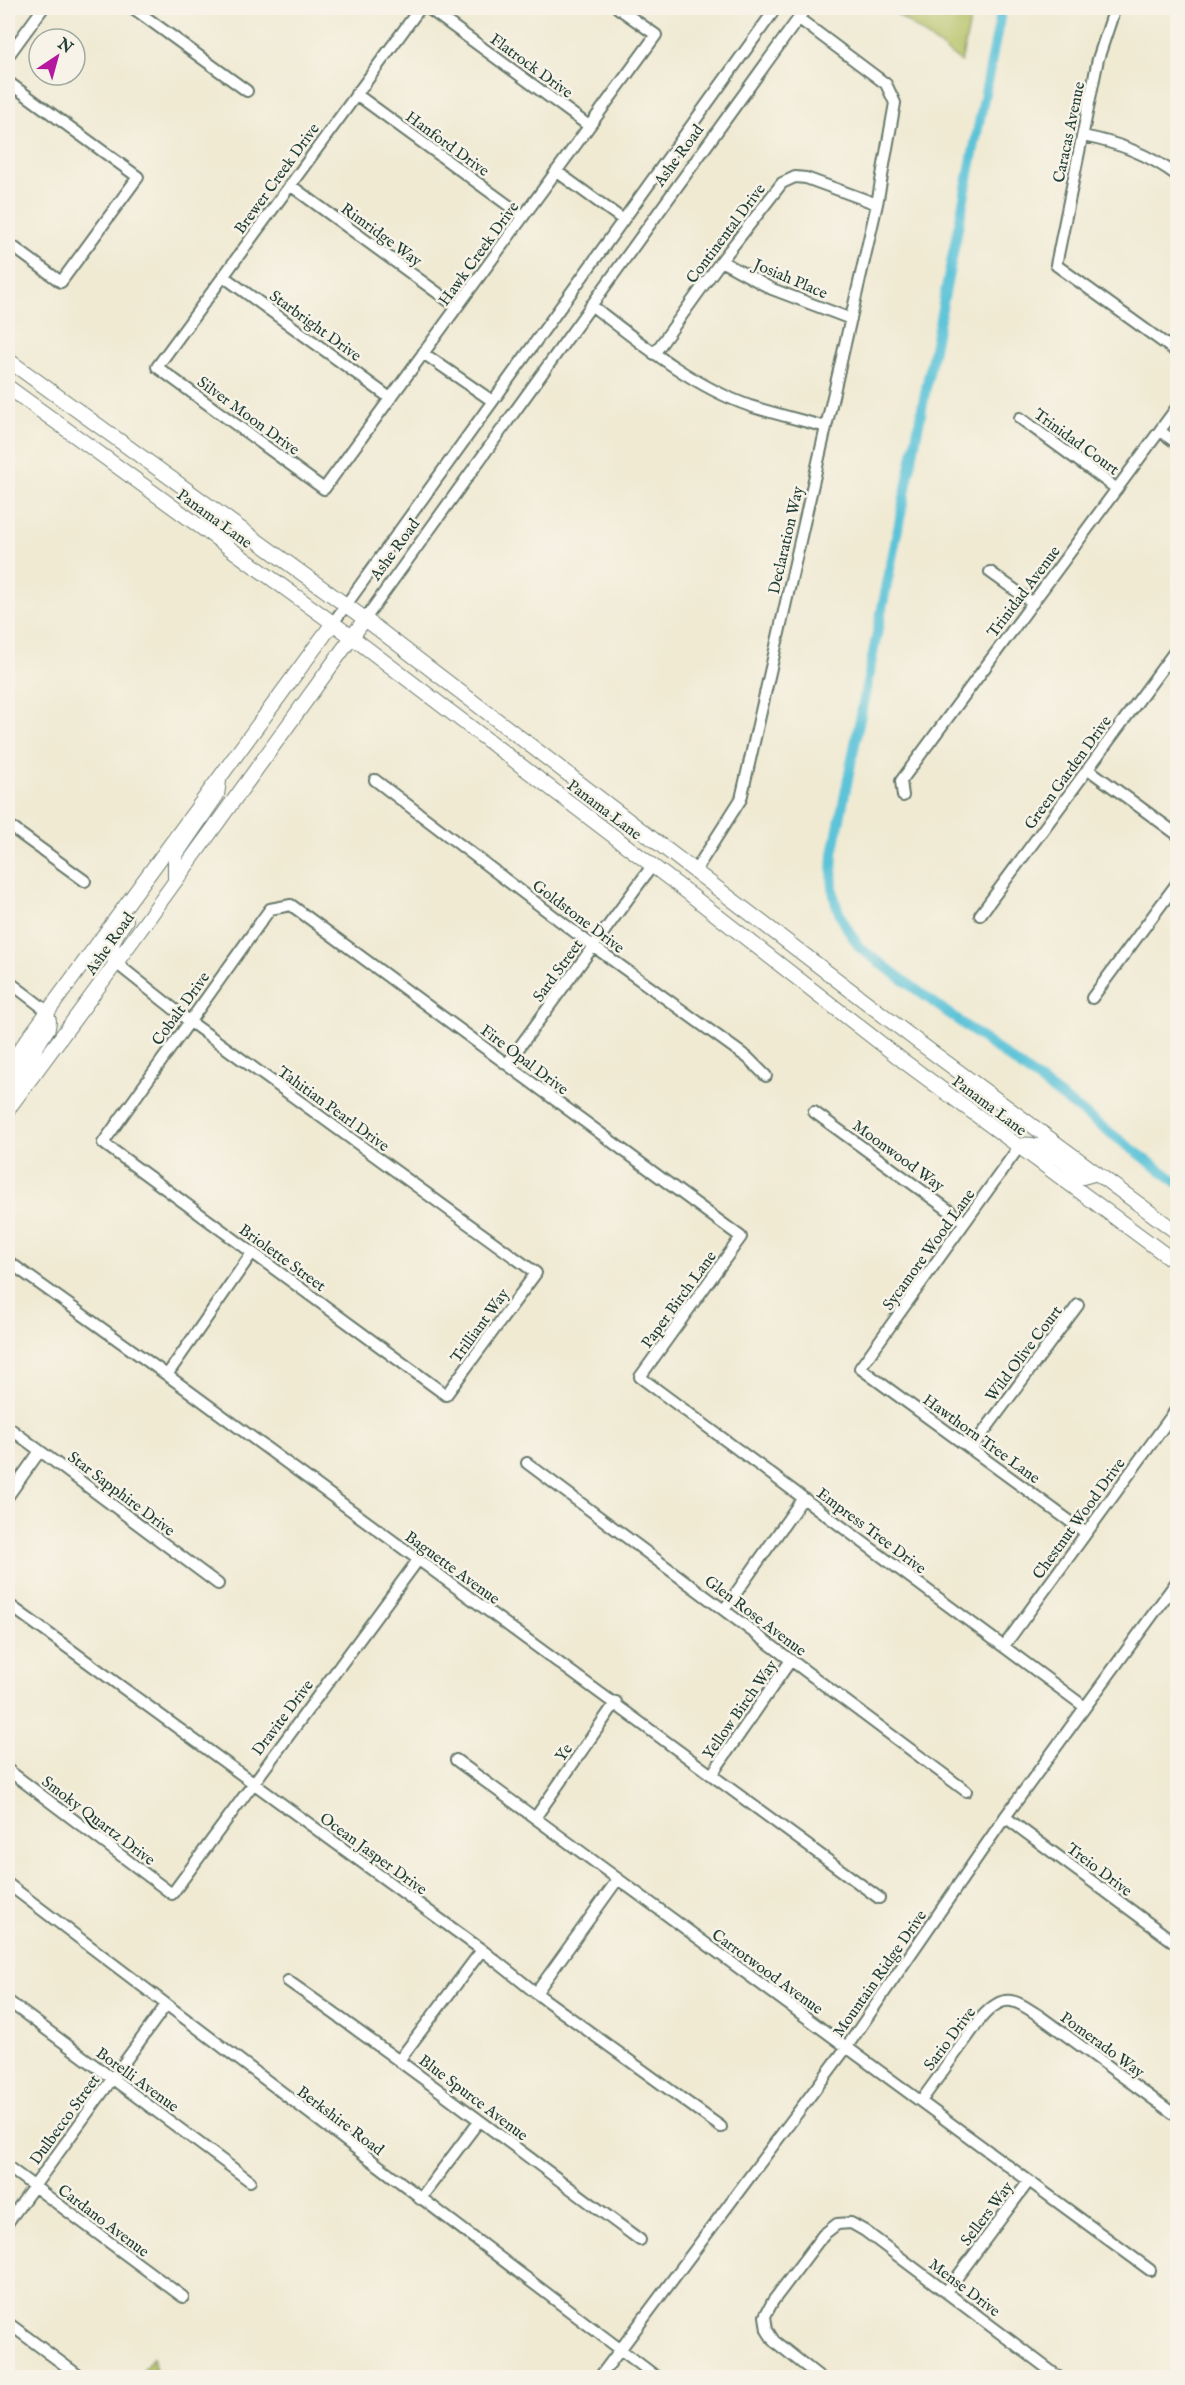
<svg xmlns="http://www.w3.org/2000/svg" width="1185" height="2385" font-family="'IM FELL English',serif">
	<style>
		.green { fill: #b3c062; stroke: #697e4b; stroke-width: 1.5 }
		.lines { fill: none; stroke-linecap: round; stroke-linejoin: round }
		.canal { stroke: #5bc3d8; stroke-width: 10 }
		.minor-casing { stroke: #687a6c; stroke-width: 14 }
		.major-casing { stroke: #687a6c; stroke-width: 16 }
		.minor { stroke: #fff; stroke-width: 10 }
		.major { stroke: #fff; stroke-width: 14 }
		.labels { text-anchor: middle; stroke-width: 5; stroke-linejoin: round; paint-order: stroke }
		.street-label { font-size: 16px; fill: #1f3d34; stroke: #f7f3e8 }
	</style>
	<rect width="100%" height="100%" fill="#f7f3e8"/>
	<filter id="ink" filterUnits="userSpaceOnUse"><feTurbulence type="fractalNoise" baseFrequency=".0167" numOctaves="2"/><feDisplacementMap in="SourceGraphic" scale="12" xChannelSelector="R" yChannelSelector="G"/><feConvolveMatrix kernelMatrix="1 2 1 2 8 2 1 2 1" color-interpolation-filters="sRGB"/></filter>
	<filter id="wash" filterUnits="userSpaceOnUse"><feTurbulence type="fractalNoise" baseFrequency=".008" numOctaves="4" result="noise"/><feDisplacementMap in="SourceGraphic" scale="24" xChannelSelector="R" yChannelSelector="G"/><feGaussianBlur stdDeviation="1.35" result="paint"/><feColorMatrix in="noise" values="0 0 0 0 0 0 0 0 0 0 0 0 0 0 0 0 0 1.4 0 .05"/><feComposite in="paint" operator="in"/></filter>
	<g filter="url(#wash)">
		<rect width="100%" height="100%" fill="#f0ead3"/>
		<path class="green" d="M889,8h84l-12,54z
			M153,2357l4,20h-18z"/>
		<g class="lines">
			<path class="canal" d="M1002,8l-169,846c-3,44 2,58 27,94l318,235"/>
		</g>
	</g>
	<g filter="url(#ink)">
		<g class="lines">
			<defs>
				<path id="minor" d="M133,8l114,83
					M420,8l-263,359 167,122 332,-454 -38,-27
					M428,8l161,118
					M1115,8l-17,51 -42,206 122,88
					M8,56l35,-48
					M8,82l130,95 -77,105 -53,-39
					M356,94l167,122
					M1083,136c36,7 65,18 95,40
					M556,171l66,48
					M290,185l167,122
					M721,261l51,28 79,30
					M223,276l167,122
					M591,305c48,37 101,81 159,101 25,8 51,14 76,21
					M423,353l68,47
					M654,354l67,-93 61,-78 13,-6 11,1 71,26
					M1020,418l97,71
					M1160,431l18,13
					M990,572l43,31
					M365,619l441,-611
					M333,623l443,-615
					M1088,769l90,66
					M375,780l218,166 155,112 18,18
					M903,796l-2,-15 277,-375
					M8,825l77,56
					M695,871l46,-72 136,-595 18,-101 -9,-19 -88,-66
					M980,915l198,-268
					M116,963l73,58 347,252 -90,122 -343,-252 167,-234 21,-4 450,332 -101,140 445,330
					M8,981l38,29
					M1092,998l86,-116
					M507,1064l145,-198
					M814,1112l151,110
					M1019,1147l-159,221 226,165
					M8,1264l1,-2 158,113 712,523
					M167,1375l85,-122
					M8,1427l210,157
					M971,1449l107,-144
					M527,1463l439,328
					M8,1496l32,-45
					M8,1604l474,346 54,43 185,134
					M724,1610l79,-112
					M1004,1646l174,-239
					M456,1760l694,510
					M8,1770l164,124 246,-334
					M712,1774l79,-114
					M1005,1817l173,128
					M535,1818l81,-116
					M8,1884l650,494
					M288,1981c119,83 234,172 352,259
					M536,1993l82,-114
					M8,2001l242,180
					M400,2059l82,-109
					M921,2101l61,-84c23,-26 33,-17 59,0l137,100
					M8,2167l175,130
					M420,2199l59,-78
					M8,2222l158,-217
					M946,2292l83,-111
					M8,2323l74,55
					M599,2378l247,-330 159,-231 173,-237
					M821,2378l-47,-37 -7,-11 -2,-14 8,-15 50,-66 14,-11 14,-1 14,8 195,147"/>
				<path id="major" d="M8,360l357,259 552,422 261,192
					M8,387l344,250 335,255 215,168 276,204
					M175,880v-24l42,-61 2,-14
					M116,963c-10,-16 0,-29 10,-43
					M8,1066l325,-443
					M8,1092l40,-64 1,-7 -3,-11
					M8,1109l108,-146 249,-344
					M1019,1147c18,-11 49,19 64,30l14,-4"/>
			</defs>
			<use href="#minor" class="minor-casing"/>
			<use href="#major" class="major-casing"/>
			<use href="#minor" class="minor"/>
			<use href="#major" class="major"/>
		</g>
	</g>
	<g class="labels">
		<g class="street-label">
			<text transform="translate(532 65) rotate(36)" y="6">Flatrock Drive</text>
			<text transform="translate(1068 132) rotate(-78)" y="6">Caracas Avenue</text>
			<text transform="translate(448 143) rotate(36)" y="6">Hanford Drive</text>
			<text transform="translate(678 155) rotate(-54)" y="6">Ashe Road</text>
			<text transform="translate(276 178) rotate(-54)" y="6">Brewer Creek Drive</text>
			<text transform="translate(725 233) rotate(-53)" y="6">Continental Drive</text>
			<text transform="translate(382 234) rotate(36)" y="6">Rimridge Way</text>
			<text transform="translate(478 253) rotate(-54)" y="6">Hawk Creek Drive</text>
			<text transform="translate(791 278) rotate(23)" y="6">Josiah Place</text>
			<text transform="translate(316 325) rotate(36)" y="6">Starbright Drive</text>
			<text transform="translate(249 415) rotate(36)" y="6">Silver Moon Drive</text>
			<text transform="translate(1077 441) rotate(36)" y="6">Trinidad Court</text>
			<text transform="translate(215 518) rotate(36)" y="6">Panama Lane</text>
			<text transform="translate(785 540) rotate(-77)" y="6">Declaration Way</text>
			<text transform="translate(394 549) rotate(-54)" y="6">Ashe Road</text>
			<text transform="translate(1023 591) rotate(-53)" y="6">Trinidad Avenue</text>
			<text transform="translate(1067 772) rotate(-54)" y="6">Green Garden Drive</text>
			<text transform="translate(605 809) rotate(37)" y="6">Panama Lane</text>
			<text transform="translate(579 916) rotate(37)" y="6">Goldstone Drive</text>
			<text transform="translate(109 943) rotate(-55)" y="6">Ashe Road</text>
			<text transform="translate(557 970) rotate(-54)" y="6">Sard Street</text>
			<text transform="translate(180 1008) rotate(-54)" y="6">Cobalt Drive</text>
			<text transform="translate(525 1059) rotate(37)" y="6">Fire Opal Drive</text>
			<text transform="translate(990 1105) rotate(37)" y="6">Panama Lane</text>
			<text transform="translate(334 1108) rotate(36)" y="6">Tahitian Pearl Drive</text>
			<text transform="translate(899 1155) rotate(36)" y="6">Moonwood Way</text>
			<text transform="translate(928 1249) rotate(-54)" y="6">Sycamore Wood Lane</text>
			<text transform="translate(283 1257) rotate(36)" y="6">Briolette Street</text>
			<text transform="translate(678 1299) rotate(-54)" y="6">Paper Birch Lane</text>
			<text transform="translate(479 1325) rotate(-54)" y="6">Trilliant Way</text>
			<text transform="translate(1023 1353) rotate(-53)" y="6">Wild Olive Court</text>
			<text transform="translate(982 1438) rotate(36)" y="6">Hawthorn Tree Lane</text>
			<text transform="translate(122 1493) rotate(37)" y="6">Star Sapphire Drive</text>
			<text transform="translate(1078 1518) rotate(-54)" y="6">Chestnut Wood Drive</text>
			<text transform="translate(872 1530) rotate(37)" y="6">Empress Tree Drive</text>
			<text transform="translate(453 1567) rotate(36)" y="6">Baguette Avenue</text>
			<text transform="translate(756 1615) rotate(37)" y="6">Glen Rose Avenue</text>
			<text transform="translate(739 1709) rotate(-55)" y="6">Yellow Birch Way</text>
			<text transform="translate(282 1717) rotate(-53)" y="6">Dravite Drive</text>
			<text transform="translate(563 1752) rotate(-55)" y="6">Ye</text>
			<text transform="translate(99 1820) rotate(37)" y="6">Smoky Quartz Drive</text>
			<text transform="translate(374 1853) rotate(36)" y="6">Ocean Jasper Drive</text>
			<text transform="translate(1100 1869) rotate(37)" y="6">Treio Drive</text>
			<text transform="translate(768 1971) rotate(36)" y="6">Carrotwood Avenue</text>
			<text transform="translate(879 1973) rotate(-55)" y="6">Mountain Ridge Drive</text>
			<text transform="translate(949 2038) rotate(-53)" y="6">Sario Drive</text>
			<text transform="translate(1103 2044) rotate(36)" y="6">Pomerado Way</text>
			<text transform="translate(138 2079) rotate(36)" y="6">Borelli Avenue</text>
			<text transform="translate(474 2097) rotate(37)" y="6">Blue Spurce Avenue</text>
			<text transform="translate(64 2119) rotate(-54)" y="6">Dulbecco Street</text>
			<text transform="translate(341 2120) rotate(37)" y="6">Berkshire Road</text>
			<text transform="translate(986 2213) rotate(-53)" y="6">Sellers Way</text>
			<text transform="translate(104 2220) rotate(37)" y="6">Cardano Avenue</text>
			<text transform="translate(965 2287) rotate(37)" y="6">Mense Drive</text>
		</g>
	</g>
	<rect width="1185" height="2385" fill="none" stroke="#f7f3e8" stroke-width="30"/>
	<g transform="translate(57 57) rotate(36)"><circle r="28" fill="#f7f3e8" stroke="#a1aaa0" stroke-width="1.5"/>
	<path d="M0-4.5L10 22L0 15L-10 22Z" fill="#b5179e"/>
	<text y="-9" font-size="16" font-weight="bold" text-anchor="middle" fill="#1f3d34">N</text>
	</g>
</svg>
